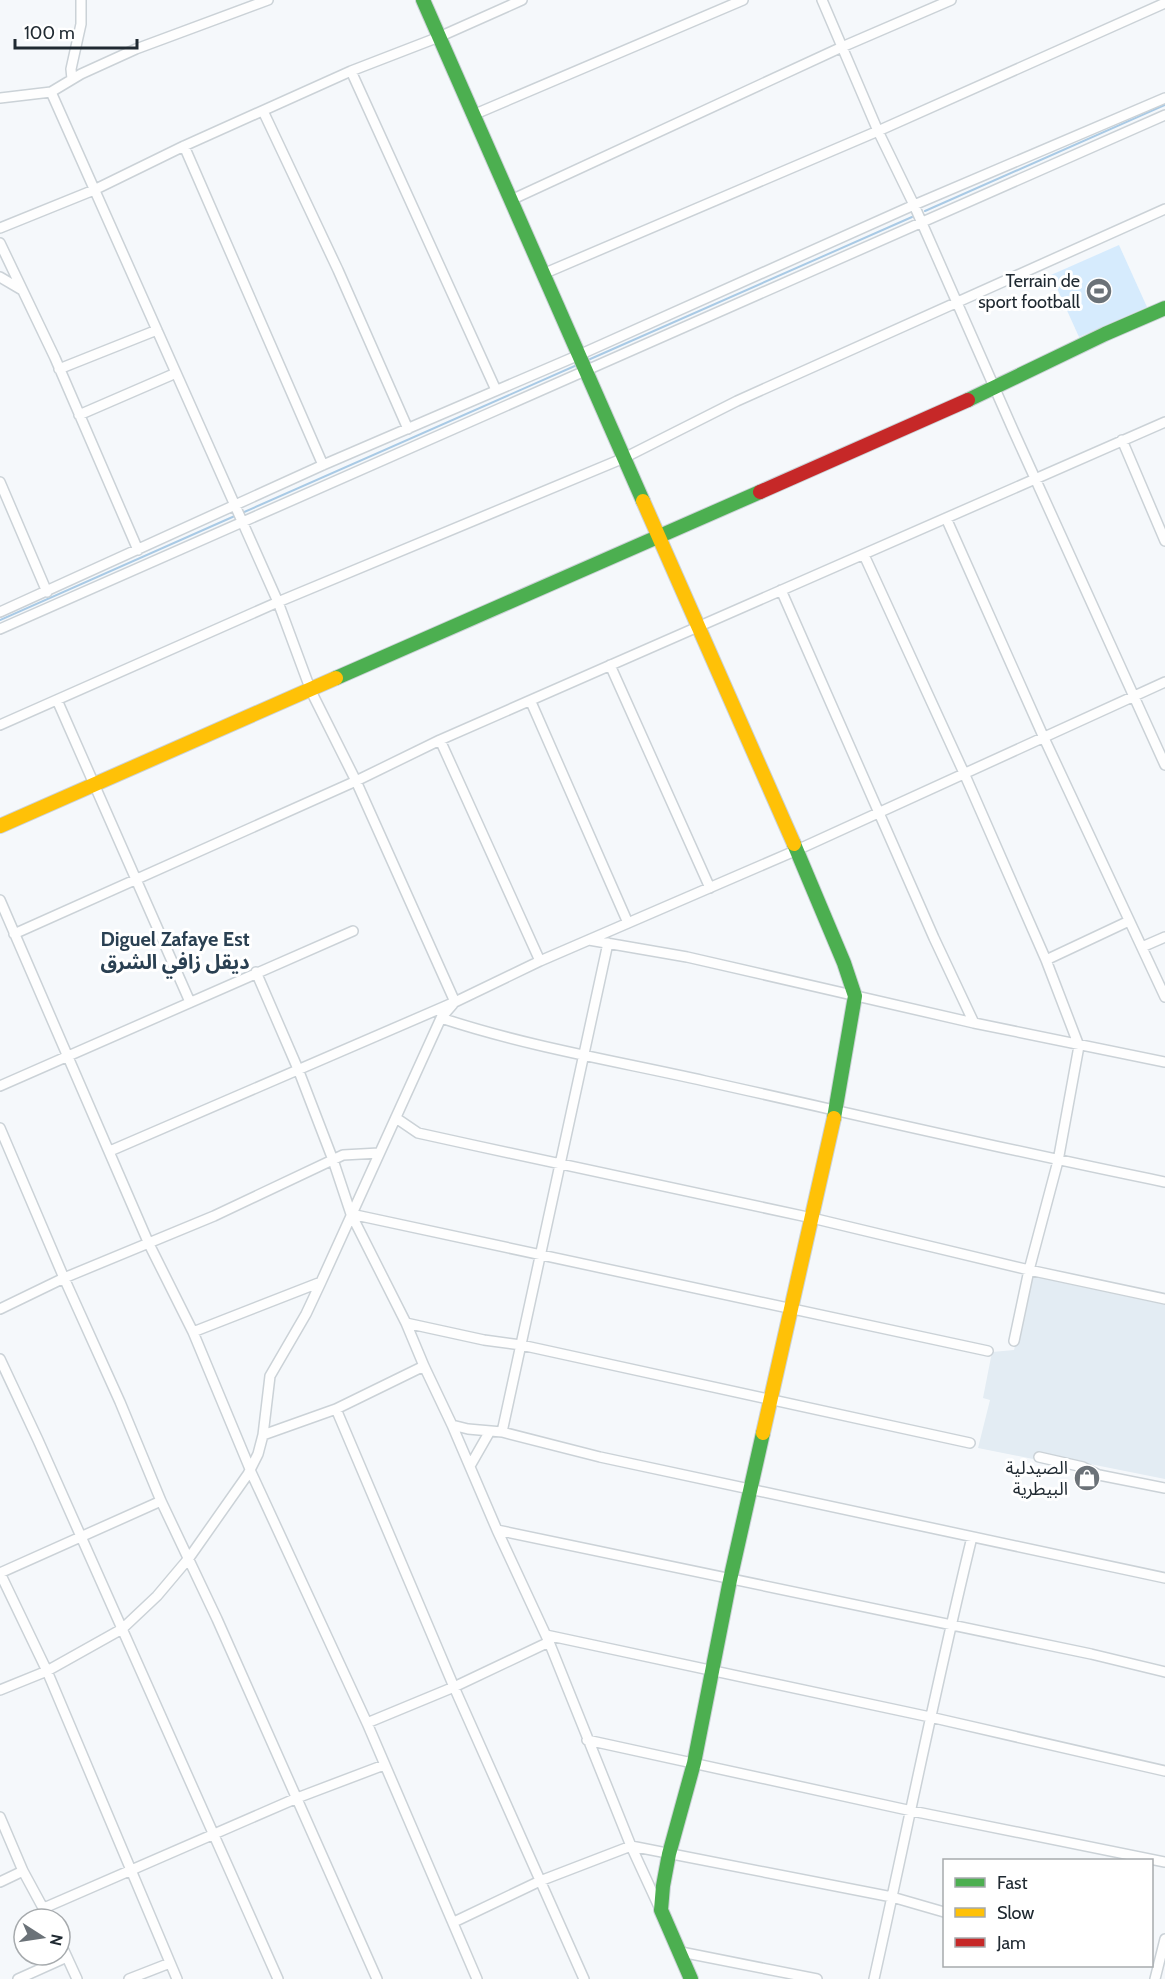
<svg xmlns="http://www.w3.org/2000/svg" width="1165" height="1979" font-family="Cabin,'Noto Sans Arabic',sans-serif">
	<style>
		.built { fill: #e3ecf3 }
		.green { fill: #d6ebfd }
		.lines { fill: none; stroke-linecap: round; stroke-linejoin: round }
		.stream { stroke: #a9cae5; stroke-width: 2 }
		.street-casing { stroke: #cbd2d7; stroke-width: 12 }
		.fast-casing { stroke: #cbd2d7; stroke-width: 16 }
		.slow-casing { stroke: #cbd2d7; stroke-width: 16 }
		.jam-casing { stroke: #cbd2d7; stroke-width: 16 }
		.street { stroke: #fefefe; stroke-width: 9 }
		.fast { stroke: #4caf50; stroke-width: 14 }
		.slow { stroke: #ffc107; stroke-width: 14 }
		.jam { stroke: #c62828; stroke-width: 14 }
		.labels { text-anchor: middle; stroke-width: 6; stroke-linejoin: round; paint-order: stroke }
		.poi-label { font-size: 18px; fill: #202a32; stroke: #fff; text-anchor: end }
		.neighbourhood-label { font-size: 20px; font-weight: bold; fill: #2a4052; stroke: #fff }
	</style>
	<rect width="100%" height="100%" fill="#f5f8fb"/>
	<path class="built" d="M1032,1274l133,28v177l-130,-26 -2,6 -55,-11 12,-48 -7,-2 9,-46 22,-2z"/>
	<path class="green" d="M1119,245l28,62 -68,30 -28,-62z"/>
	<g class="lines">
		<path class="stream" d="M925,211l240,-106
			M588,360l324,-143
			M242,513l335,-148
			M0,620l237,-105"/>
		<defs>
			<path id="street" d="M822,0l56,131 36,74 100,227 151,333
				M351,71l145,319
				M72,79l-1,-10 10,-45v-24
				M51,92l227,510 33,89 45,90 99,221
				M0,98l51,-6 30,-18 55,-25 132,-49
				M263,111l75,159 70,159
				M473,115l270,-115
				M184,146l139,319
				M511,200l331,-153 109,-47
				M0,228l94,-38 90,-44 167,-75 88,-34 83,-37
				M0,243l55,115 83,192
				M543,274l335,-143 287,-128
				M0,277l22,13
				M59,369l98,-39
				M79,415l97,-42
				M1122,440l43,101
				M0,482l47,110
				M946,518l98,220 121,259
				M864,555l100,218 82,187 33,86 -21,115 -29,109 -15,71
				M781,590l153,348 40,85
				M0,612l323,-147 256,-110 335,-150 251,-107
				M0,629l1165,-514
				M610,665l100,223
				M57,700l133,302
				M531,702l97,221
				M0,725l278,-123 346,-144 113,-57 428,-192
				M440,740l100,221
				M0,900l149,344 44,88 57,137
				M14,934l342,-153 84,-41 725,-318
				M589,940l98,17 287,66 191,39
				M1142,947l23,-10
				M1046,960l83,-39
				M256,972l42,97 35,91 18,54 55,109 18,43 28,59 45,105 52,112 82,204 29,63
				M441,1018c88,29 175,43 264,63 153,34 306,70 460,101
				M0,1086l353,-155
				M396,1118l22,15 50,11 344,74 217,52 136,29
				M0,1128l64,150 56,124 41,99 56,118 160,360
				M110,1151l345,-149 85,-41 257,-111 368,-168
				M351,1214l637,137
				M0,1309l64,-31 150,-62 129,-61 36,-2
				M406,1323l78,17 37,5 449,98
				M193,1332l128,-50
				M0,1359l38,81 240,539
				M336,1409l118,278 130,292
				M452,1425l16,4 34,3 98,25 565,121
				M502,1432l106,-489
				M263,1435l73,-26 88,-43
				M1039,1457l44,10 16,8 66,13
				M470,1466l20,-35
				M250,1470l117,253 110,256
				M497,1530l594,124 74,18
				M0,1573l47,98 130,308
				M0,1573l161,-72
				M546,1635l384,82 235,54
				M0,1690l47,-19 75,-42 35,-33 32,-38 59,-84 10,-20 5,-19 7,-59 36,-62 15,-32 120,-264 12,-14
				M367,1723l87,-36 95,-45
				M587,1740l325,71 253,51
				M0,1817l23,54 26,48
				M0,1882l23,-11
				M44,1908l253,-110 87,-33
				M454,1922l86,-41 91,-35 261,51 52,15
				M60,1942l17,37
				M681,1952l136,27
				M18,1979l49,-22
				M129,1979l41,-16
				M874,1979c33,-148 62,-295 98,-442
				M1155,1979l10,-40"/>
			<path id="fast" d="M423,0l220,501
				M968,400l137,-66 60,-26
				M336,678l424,-186
				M794,844l50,119 11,33 -21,122
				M691,1979l-30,-69 2,-24 6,-32 25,-91 36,-183 33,-147"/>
			<path id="slow" d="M643,501l151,343
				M0,826l336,-148
				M763,1433l71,-315"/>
			<path id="jam" d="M760,492l208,-92"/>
		</defs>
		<use href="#street" class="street-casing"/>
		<use href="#fast" class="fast-casing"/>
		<use href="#slow" class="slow-casing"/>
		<use href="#jam" class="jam-casing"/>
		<use href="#street" class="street"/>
		<use href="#fast" class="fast"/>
		<use href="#slow" class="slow"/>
		<use href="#jam" class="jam"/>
	</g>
	<defs>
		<symbol id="stadium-disc" viewBox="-11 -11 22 22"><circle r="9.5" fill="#6b7278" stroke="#fff"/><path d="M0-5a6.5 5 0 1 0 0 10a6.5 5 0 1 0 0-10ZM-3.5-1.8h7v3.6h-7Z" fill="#fff"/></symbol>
		<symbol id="shop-disc" viewBox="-11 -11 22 22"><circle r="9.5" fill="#6b7278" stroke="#fff"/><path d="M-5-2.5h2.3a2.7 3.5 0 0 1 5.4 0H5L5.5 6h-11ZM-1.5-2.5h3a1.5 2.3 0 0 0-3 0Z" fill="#fff"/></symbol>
	</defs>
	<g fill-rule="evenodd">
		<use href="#stadium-disc" x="1084" y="276" width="30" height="30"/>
		<use href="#shop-disc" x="1072" y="1463" width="30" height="30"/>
	</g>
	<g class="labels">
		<g class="poi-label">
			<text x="1080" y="287">Terrain de<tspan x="1080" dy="21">sport football</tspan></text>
			<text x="1068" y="1474">الصيدلية<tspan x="1068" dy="21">البيطرية</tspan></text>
		</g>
		<g class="neighbourhood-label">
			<text x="175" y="946">Diguel Zafaye Est<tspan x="175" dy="23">ديقل زافي الشرق</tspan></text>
		</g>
	</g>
	<rect x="943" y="1859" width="210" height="108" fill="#ffffff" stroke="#a6aaad" stroke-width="1.5"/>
	<rect x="955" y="1878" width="30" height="9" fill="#4caf50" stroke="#a6aaad" stroke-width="1.5"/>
	<text x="997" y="1889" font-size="18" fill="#202a32">Fast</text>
	<rect x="955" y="1908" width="30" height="9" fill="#ffc107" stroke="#a6aaad" stroke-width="1.5"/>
	<text x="997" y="1919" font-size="18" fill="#202a32">Slow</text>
	<rect x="955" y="1938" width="30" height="9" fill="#c62828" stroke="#a6aaad" stroke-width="1.5"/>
	<text x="997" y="1949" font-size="18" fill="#202a32">Jam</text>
	<g transform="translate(42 1937) rotate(102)"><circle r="28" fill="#ffffff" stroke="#a6aaad" stroke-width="1.5"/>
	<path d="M0-4.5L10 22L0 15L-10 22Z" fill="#6b7278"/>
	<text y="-9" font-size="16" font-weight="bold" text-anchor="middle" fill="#202a32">N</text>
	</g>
	<path d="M15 39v9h122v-9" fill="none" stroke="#202a32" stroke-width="3"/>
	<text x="24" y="39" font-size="18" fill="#202a32" stroke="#ffffff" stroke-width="4.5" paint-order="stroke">100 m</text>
</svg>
